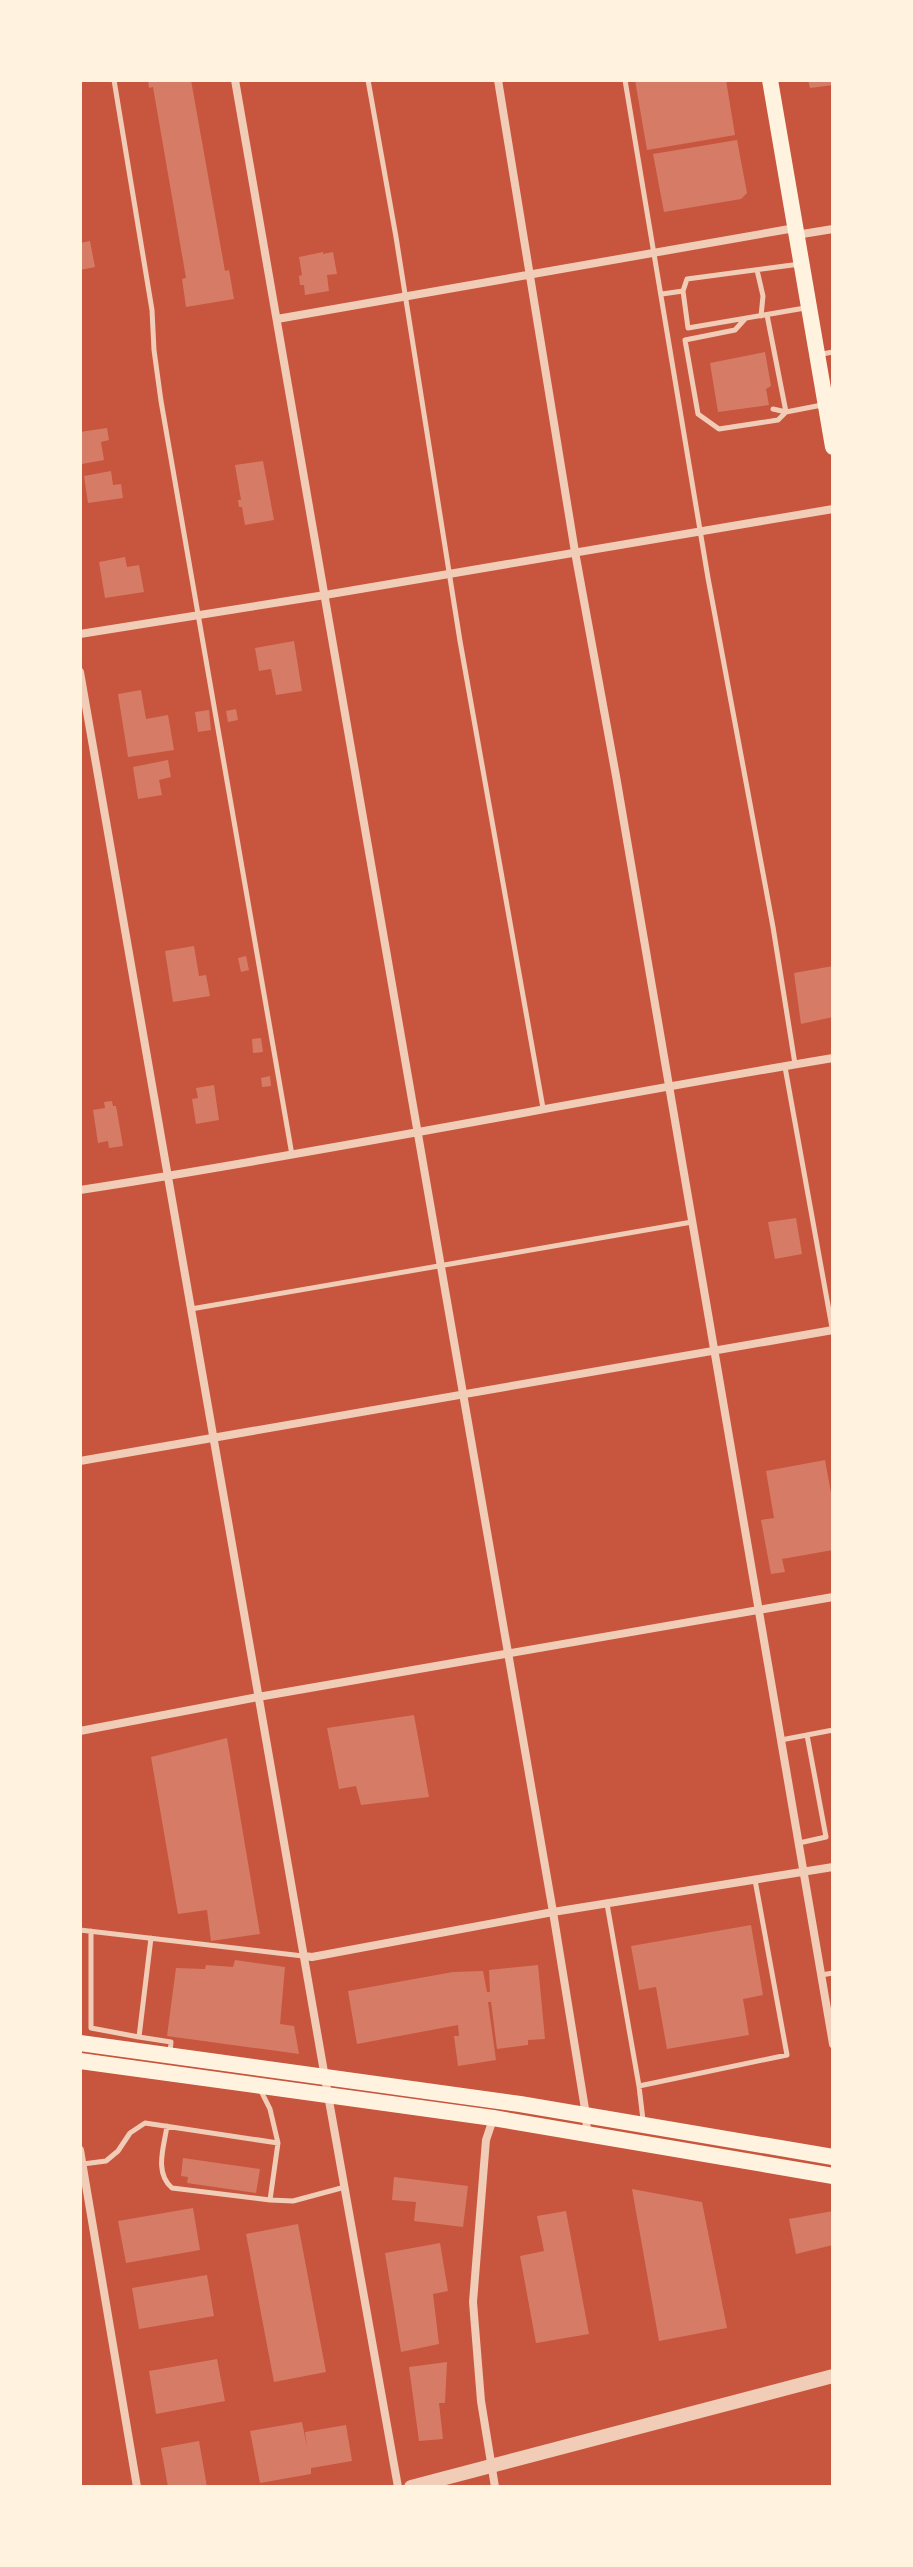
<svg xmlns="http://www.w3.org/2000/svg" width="913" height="2567" font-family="'Noto Sans',sans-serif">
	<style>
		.building { fill: #d67c66 }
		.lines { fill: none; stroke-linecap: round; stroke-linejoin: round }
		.service { stroke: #f1ccb7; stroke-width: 5 }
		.minor { stroke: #f1ccb7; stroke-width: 8 }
		.tertiary { stroke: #f1ccb7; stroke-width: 14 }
		.primary { stroke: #fff3e0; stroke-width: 16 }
	</style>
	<rect width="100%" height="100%" fill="#c8553d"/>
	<path class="building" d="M148,80h43l34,191 4,-1 5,29 -48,8 -4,-28 4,-1 -33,-191 -4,1z
		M635,80h91l9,55 -88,15z
		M808,80h25v5l-23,3z
		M737,140l10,53 -6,6 -77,13 -11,-58z
		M90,241l5,26 -15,3v-27z
		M323,252v2l10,-2 4,22 -10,1 2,16 -24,4 -1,-10h-4l-1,-9 3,-1 -3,-18z
		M765,352l6,34 -5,3 3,16 -51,7 -8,-49z
		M107,428l2,12 -8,2 3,18 -22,4 -2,-32z
		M263,461l11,59 -29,5 -3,-18h-3l-1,-7h3l-6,-35z
		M111,471l2,14 8,-1 2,14 -35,5 -4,-27z
		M125,557l2,10 12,-2 5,27 -39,6 -6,-36z
		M294,641l8,50 -26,4 -5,-26 -12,2 -4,-23z
		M141,690l5,29 22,-4 6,35 -46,7 -10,-63z
		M236,709l2,11 -10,2 -2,-11z
		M209,710l2,20 -13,2 -3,-20z
		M168,760l3,17 -12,3 3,15 -24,4 -5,-32z
		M194,946l5,30 7,-1 4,21 -37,6 -8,-51z
		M246,956l3,14 -8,2 -3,-14z
		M833,966v51l-32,7 -7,-51z
		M261,1038l2,14 -10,1 -1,-14z
		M270,1076l1,10 -9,1 -1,-9z
		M214,1085l5,35 -23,4 -4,-25 6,-1 -2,-10z
		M112,1101l1,5h3l7,40 -14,2 -1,-7 -10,2 -5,-33 12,-2 -1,-6z
		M796,1218l6,36 -27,5 -7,-37z
		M825,1460l8,44v46l-51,9 3,13 -14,2 -10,-54 13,-2 -8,-47z
		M414,1715l15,82 -68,8 -5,-19 -17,3 -12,-61z
		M227,1738l33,196 -49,7 -4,-31 -29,4 -27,-157z
		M751,1925l12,70 -20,4 6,36 -82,14 -11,-62 -17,3 -8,-44z
		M235,1960l50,7 -5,57 14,2 5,28 -132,-18 9,-68 29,1 1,-4 27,2z
		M538,1965l7,74 -17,1v5l-31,4 -6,-47h-3l8,58 -38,6 -4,-30h5l-1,-11 -101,19 -9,-53 105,-19 30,-1 4,21h3l-1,-22z
		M183,2158l77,11 -4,24 -69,-10 1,-6 -7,-1z
		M394,2177l74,9 -5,41 -49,-6 2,-19 -24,-2z
		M632,2189l70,13 25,126 -68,13z
		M193,2208l7,42 -74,13 -8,-42z
		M566,2211l23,123 -53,9 -16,-87 24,-5 -7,-35z
		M833,2211v34l-37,9 -7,-35z
		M298,2224l28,148 -52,10 -28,-148z
		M440,2243l8,48 -15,3 6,50 -38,8 -16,-99z
		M207,2275l7,41 -75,13 -7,-41z
		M217,2359l8,42 -69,13 -7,-43z
		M447,2362l-2,41h-6l4,36 -24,2 -10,-74z
		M302,2422l5,25 -2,-15 41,-7 6,36 -41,7v6l-51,9 -10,-52z
		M199,2441l8,46h-39l-7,-39z"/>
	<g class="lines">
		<path class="service" d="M114,80l38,230 2,40 7,51 131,754
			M368,80l28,157 64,404 83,467
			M625,80l83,498 65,349 22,137
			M800,264l-113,15 -4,12 5,37 117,-20
			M757,270l6,26 -2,20
			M662,294l21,-3
			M767,315l19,97 -13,-3
			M745,319l-10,11 -50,10 13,74 21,15 59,-9 8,-8 36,-7
			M822,354l11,-2
			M785,1067l48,266
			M191,1309l501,-87
			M781,1740l52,-10
			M799,1843l27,-6 -19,-102
			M607,1904l32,182 148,-31 -32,-175
			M80,1930l223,26
			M91,1931v97l48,9
			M151,1938l-12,99 32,5 -1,10
			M821,1975l12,-2
			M639,2086l4,34
			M261,2091l9,18 8,34
			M167,2126c-3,21 -13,46 5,62l98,12
			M83,2164l23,-3 12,-10 12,-18 15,-10 133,20 -8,57 23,1 52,-14"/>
		<path class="minor" d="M235,80l318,1832 33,203 1,19
			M498,80l77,472 41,224 217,1268
			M796,235l37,-6
			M277,319l518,-91
			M80,634l245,-39 508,-86
			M80,672l248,1423 70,392
			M80,1190c252,-39 502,-90 753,-132
			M80,1461l753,-131
			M80,1731l178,-34 575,-100
			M304,1956l8,1 241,-45 280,-45
			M493,2119l-7,21 -13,162 8,99 14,86
			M80,2150l57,337"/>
		<path class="tertiary" d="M411,2487l422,-111"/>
		<path class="primary" d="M770,80l63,367
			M80,2043l440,61 313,53
			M80,2061l413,57 340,58"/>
	</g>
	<rect width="913" height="2567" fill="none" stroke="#fff3e0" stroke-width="164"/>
</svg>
